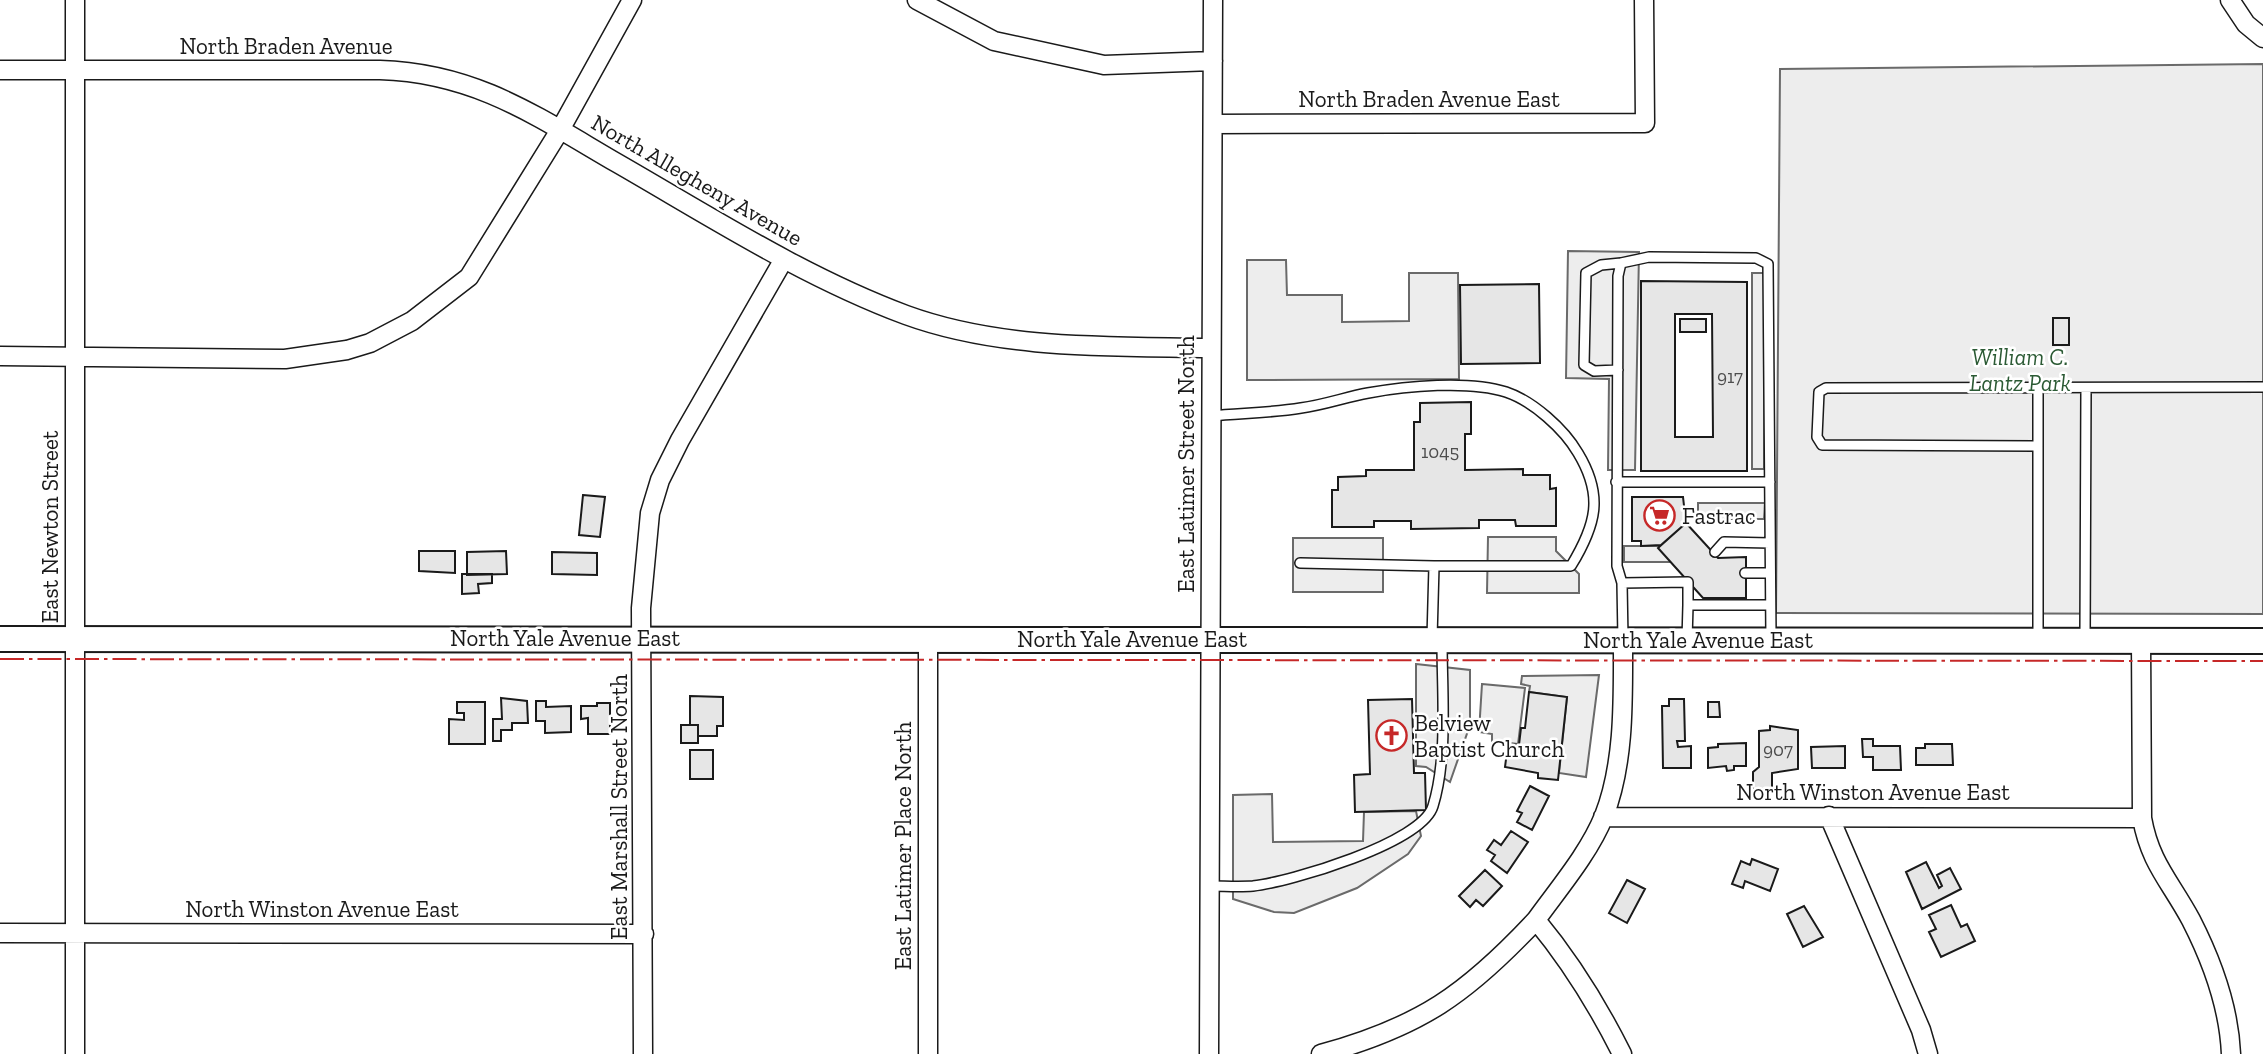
<svg xmlns="http://www.w3.org/2000/svg" width="2263" height="1054" font-family="'Zilla Slab',serif">
	<style>
		.built { fill: #ededed; stroke: #6a6a6a; stroke-width: 2 }
		.building { fill: #e6e6e6; stroke: #1a1a1a; stroke-width: 2; fill-rule: evenodd }
		.lines { fill: none; stroke-linecap: round; stroke-linejoin: round }
		.lane-casing { stroke: #1a1a1a; stroke-width: 12 }
		.street-casing { stroke: #1a1a1a; stroke-width: 21 }
		.secondary-casing { stroke: #1a1a1a; stroke-width: 28 }
		.lane { stroke: #fff; stroke-width: 9 }
		.street { stroke: #fff; stroke-width: 18 }
		.secondary { stroke: #fff; stroke-width: 24 }
		.power { stroke: #c62828; stroke-width: 2; stroke-dasharray: 24 5 3.5 5; stroke-linecap: butt }
		.labels { text-anchor: middle; stroke-width: 5; stroke-linejoin: round; paint-order: stroke }
		.number-label { font-size: 19px; fill: #4d4d4d }
		.street-label { font-size: 23px; fill: #1a1a1a; stroke: #fff }
		.park-label { font-size: 23px; font-style: italic; fill: #2b5a34; stroke: #fff }
		.poi-label { font-size: 23px; fill: #1a1a1a; stroke: #fff; text-anchor: start }
	</style>
	<rect width="100%" height="100%" fill="#fff"/>
	<path class="built" d="M2263,64v550l-487,-1 4,-544z
		M1568,251l71,1 -4,218h-27l1,-91 -43,-1z
		M1247,260h39l1,35h55v27l67,-1v-48h49l1,106 -212,1z
		M1752,273h13l-1,196h-12z
		M1698,503h67l-1,16h-66z
		M1488,537h68v14l23,23v19h-92z
		M1293,538h90v54h-90z
		M1624,546h47v16h-47z
		M1416,664l54,6v55l-20,57 -24,-15 -10,-1z
		M1599,675l-13,102 -27,-4 8,-76 -38,-5 1,-6 -9,-2 1,-8z
		M1482,684l43,4 -7,56 -26,-3v-7l-13,-2z
		M1272,794l1,48 90,-1 1,-29 52,-1 5,25 -13,18 -51,34 -63,25 -20,-1 -41,-13v-104z"/>
	<path class="building" d="M1641,281l106,1v189h-106zM1675,314h37l1,123h-38z
		M1539,284l1,79 -79,1 -1,-79z
		M2053,318h16v27h-16z
		M1680,319h26v13h-26z
		M1471,402v32h-6v36l58,-1v6h27v14l6,-1v38h-40l-1,-6h-36v8l-68,1v-8h-37v6h-42v-37h6v-13l28,-1v-6h48v-48h6v-19z
		M583,495l22,2 -5,40 -21,-2z
		M1632,497h51l3,26 -25,22 -20,1v-5h-9z
		M1686,523l32,35 28,-1v41h-43l-45,-50z
		M419,551h36v22l-36,-2z
		M506,551l1,23 -40,1v-23z
		M552,552l45,1v22l-45,-1z
		M462,574h30v9l-14,1 1,9 -17,1z
		M1529,692l38,5 -9,83 -20,-2v-5l-33,-6 3,-23 11,1 2,-17h4z
		M690,696l33,1v29h-6v10h-19v-11h-8z
		M501,698l26,3 1,22h-16v7h-11v11h-8v-22h9z
		M1412,699l2,74h11l1,37 -71,2 -1,-37 16,-1 -2,-74z
		M1669,699h15l1,42h-8l1,6 13,-1v22h-28l-1,-62h7z
		M536,701h10v6l25,-1v26l-26,1v-12h-9z
		M457,702h28v42h-36v-25l15,1v-7h-7z
		M1708,702h11l1,15h-12z
		M597,703h13v31h-22v-16l-7,1v-13h16z
		M681,725h17v18h-17z
		M1770,726l28,4v39l-26,4v18h-19v-19l6,-5v-36l11,-1z
		M1862,739h11v7h27l1,24h-28v-13h-10z
		M1746,743v23h-12v4l-7,1 -1,-5 -18,2v-20l10,-1v-3z
		M1925,744h27l1,21h-37v-17h9z
		M1845,746v22h-33l-1,-21z
		M690,750h23v29h-23z
		M1530,786l19,10 -17,34 -15,-8 5,-9 -5,-2z
		M1511,831l17,11 -21,31 -16,-12 4,-6 -8,-5 7,-10 7,5z
		M1752,859l26,10 -8,22 -25,-10 -2,7 -11,-4 9,-23 9,4z
		M1926,862l13,26 3,-2 -5,-11 13,-7 11,21 -39,20 -16,-37z
		M1485,870l17,16 -19,20 -7,-6 -6,7 -11,-11z
		M1627,880l18,9 -18,34 -18,-10z
		M1951,905l10,22 6,-3 8,17 -34,16 -12,-25 7,-3 -7,-14z
		M1804,906l19,31 -20,10 -16,-33z"/>
	<g class="lines">
		<defs>
			<path id="lane" d="M1618,370l-24,1 -10,-6 2,-92 15,-8 20,-2
				M2038,388v250
				M1211,416c29,-3 60,-3 90,-8 23,-3 45,-11 67,-15 38,-7 101,-13 138,-1 27,9 58,37 72,61 26,43 18,72 -7,113h-137
				M2038,446l-216,-1 -5,-8 2,-45 7,-4 437,-1
				M1616,482h154
				M1715,552l9,-10 46,1
				M1300,563l134,3 -2,72
				M1745,573h25
				M1622,583l66,-1v23
				M1623,639l-1,-56 -5,-17 1,-290 3,-13 28,-6 107,1 12,6 3,373
				M2085,639l1,-251
				M1687,640l1,-35h82
				M1210,886c14,0 29,1 43,0 37,-4 169,-43 180,-80 15,-49 9,-113 9,-164"/>
			<path id="street" d="M917,0l77,41 110,24 109,-4
				M2230,0l16,24 17,14
				M0,70h380c96,3 156,46 237,93 94,54 187,114 289,152 96,35 204,31 304,33
				M1213,124l432,-1 -1,-123
				M0,356l285,3 62,-9 23,-7 42,-22 57,-44 91,-147 72,-130
				M2141,640l1,178c8,45 28,63 49,102 21,41 38,87 40,134
				M1829,816l92,214 7,24
				M1603,817l539,1
				M0,933l644,1
				M75,1054v-1054
				M643,1054l-2,-446 9,-95 10,-33 20,-40 104,-181
				M928,1054v-415
				M1209,1054l4,-1054
				M1321,1054c99,-27 146,-60 215,-134
				M1622,1054c-24,-48 -52,-93 -86,-134 23,-32 53,-67 68,-104 21,-54 19,-118 19,-176"/>
			<path id="secondary" d="M0,639l2263,2"/>
		</defs>
		<use href="#lane" class="lane-casing"/>
		<use href="#street" class="street-casing"/>
		<use href="#secondary" class="secondary-casing"/>
		<use href="#lane" class="lane"/>
		<use href="#street" class="street"/>
		<use href="#secondary" class="secondary"/>
		<path class="power" d="M0,659l2263,2"/>
	</g>
	<defs>
		<symbol id="supermarket-ring" viewBox="-11 -11 22 22"><circle r="9.5" fill="#fff" stroke="#c62828" stroke-width="1.5"/><path d="M-6-5.5h2.5l.6 2H6L4.5 2H-2.5L-4.4-4H-6ZM-1.5 3.2a1.3 1.3 0 1 0 .1 0ZM3 3.2a1.3 1.3 0 1 0 .1 0Z" fill="#c62828"/></symbol>
		<symbol id="church-ring" viewBox="-11 -11 22 22"><circle r="9.5" fill="#fff" stroke="#c62828" stroke-width="1.5"/><path d="M-1.2-6h2.4v3.5h3.3v2.4h-3.3V6h-2.4V-.1h-3.3v-2.4h3.3Z" fill="#c62828"/></symbol>
	</defs>
	<g fill-rule="evenodd">
		<use href="#supermarket-ring" x="1642" y="498" width="35" height="35"/>
		<use href="#church-ring" x="1374" y="718" width="35" height="35"/>
	</g>
	<g class="labels">
		<g class="number-label">
			<text x="1730" y="383">917</text>
			<text x="1440" y="458">1045</text>
			<text x="1778" y="756">907</text>
		</g>
		<g class="street-label">
			<text x="286" y="54">North Braden Avenue</text>
			<text x="1429" y="107">North Braden Avenue East</text>
			<text transform="translate(697 180) rotate(30)" y="8">North Allegheny Avenue</text>
			<text transform="translate(1186 464) rotate(-90)" y="8">East Latimer Street North</text>
			<text transform="translate(50 527) rotate(-90)" y="8">East Newton Street</text>
			<text x="565" y="646">North Yale Avenue East</text>
			<text x="1132" y="647">North Yale Avenue East</text>
			<text x="1698" y="648">North Yale Avenue East</text>
			<text x="1873" y="800">North Winston Avenue East</text>
			<text transform="translate(619 807) rotate(-90)" y="8">East Marshall Street North</text>
			<text transform="translate(903 846) rotate(-90)" y="8">East Latimer Place North</text>
			<text x="322" y="917">North Winston Avenue East</text>
		</g>
		<g class="park-label">
			<text x="2020" y="365">William C.<tspan x="2020" dy="26">Lantz Park</tspan></text>
		</g>
		<g class="poi-label">
			<text x="1682" y="524">Fastrac</text>
			<text x="1414" y="731">Belview<tspan x="1414" dy="26">Baptist Church</tspan></text>
		</g>
	</g>
</svg>
